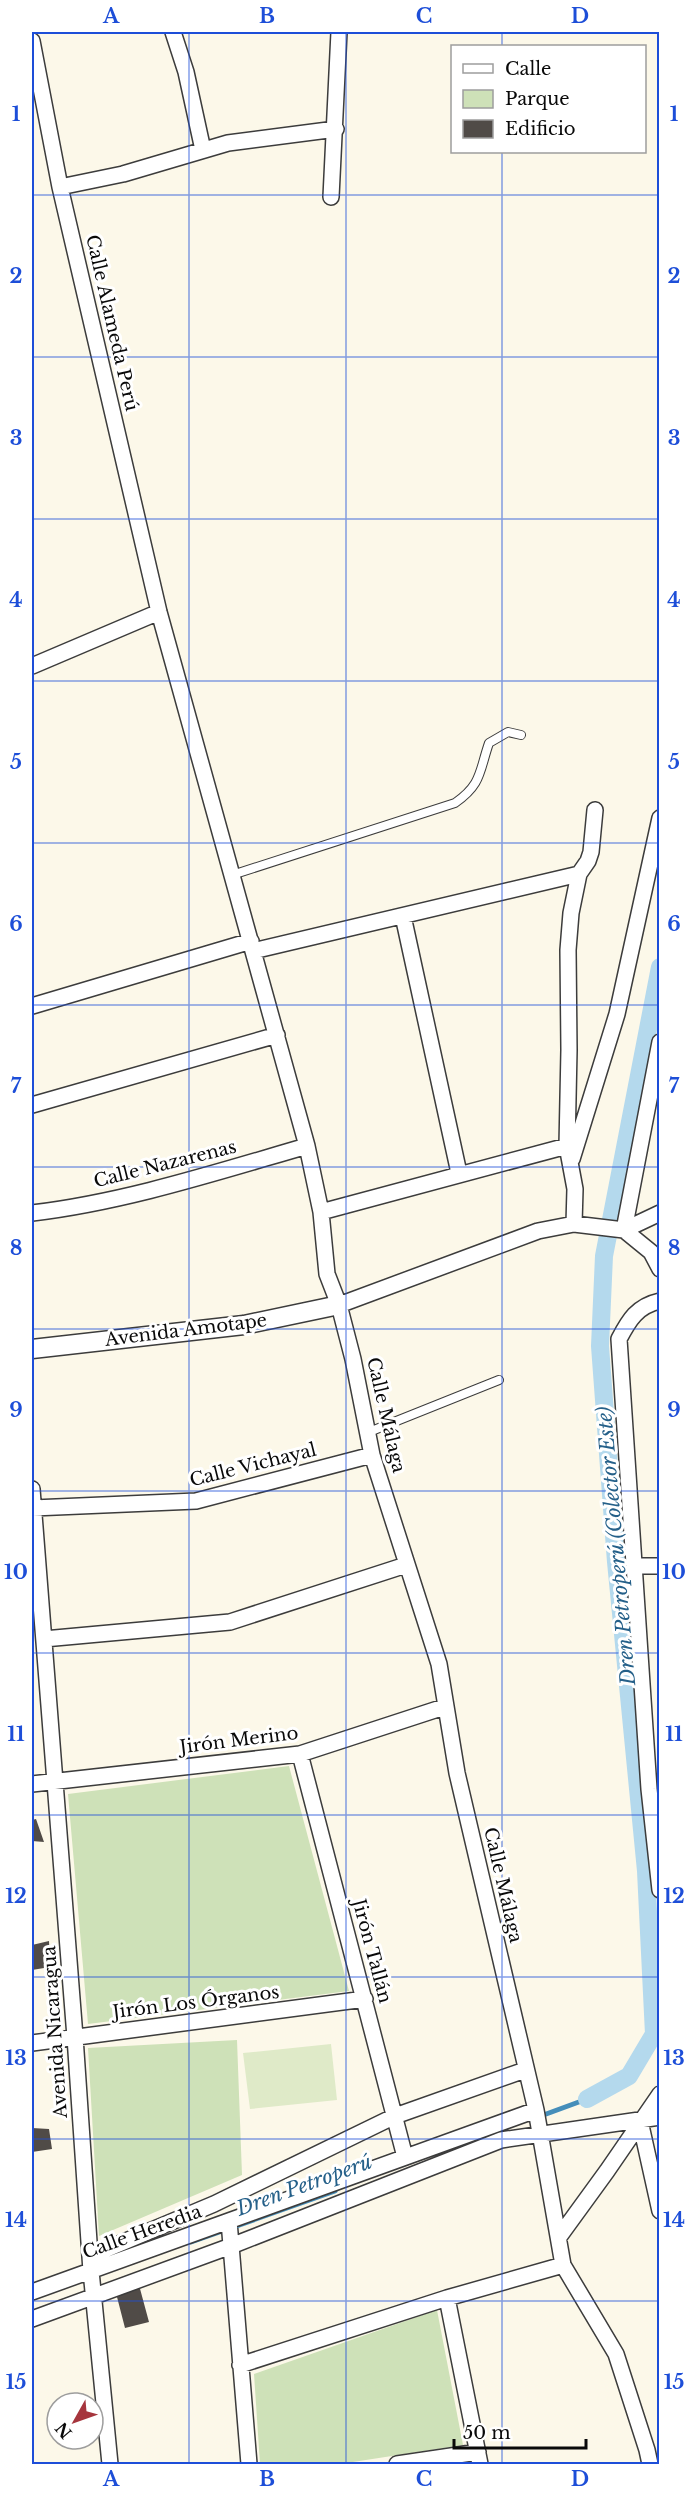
<svg xmlns="http://www.w3.org/2000/svg" width="691" height="2496" font-family="'Libre Baskerville',serif">
	<style>
		.green { fill: #cee1b8 }
		.pitch { fill: #dfeac8 }
		.lines { fill: none; stroke-linecap: round; stroke-linejoin: round }
		.stream { stroke: #458eba; stroke-width: 5 }
		.canal { stroke: #b4d9ed; stroke-width: 18 }
		.building { fill: #504b47 }
		.service-casing { stroke: #3c3c3c; stroke-width: 10 }
		.minor-casing { stroke: #3c3c3c; stroke-width: 18 }
		.tertiary-casing { stroke: #3c3c3c; stroke-width: 21 }
		.service { stroke: #fff; stroke-width: 8 }
		.minor { stroke: #fff; stroke-width: 15 }
		.tertiary { stroke: #fff; stroke-width: 18 }
		.grid { fill: none; stroke: #1d4ed8; stroke-width: 1.5; stroke-opacity: 0.55 }
		.labels { text-anchor: middle; stroke-width: 6; stroke-linejoin: round; paint-order: stroke }
		.street-label { font-size: 18px; fill: #090909; stroke: #fff }
		.water-label { font-size: 20px; font-style: italic; fill: #256089; stroke: #fff }
		.neatline { fill: none; stroke: #1d4ed8; stroke-width: 2 }
		.grid-label { font-size: 20px; text-anchor: middle; font-weight: bold; fill: #1d4ed8 }
	</style>
	<rect width="100%" height="100%" fill="#fcf8e9"/>
	<path class="green" d="M289,1766l60,225 -261,33 -20,-230z
		M237,2040l5,135 -143,61 -11,-188z
		M437,2310l26,135 -123,19h-80l-6,-90z"/>
	<path class="pitch" d="M331,2044l6,56 -87,9 -7,-56z"/>
	<g class="lines">
		<path class="stream" d="M538,2117l49,-18
			M191,2242l144,-51"/>
		<path class="canal" d="M587,2099l42,-23 25,-42 -8,-163 -30,-309 -16,-216 4,-90 56,-289"/>
	</g>
	<path class="building" d="M36,1819l8,23 -12,-1v-21z
		M49,1941l1,26 -18,3v-25z
		M32,2128l17,1 3,20 -20,3z
		M139,2285l10,37 -24,6 -8,-31z"/>
	<g class="lines">
		<defs>
			<path id="service" d="M232,875l223,-72c27,-19 24,-31 34,-60l19,-11 13,3
				M369,1432l130,-52"/>
			<path id="minor" d="M173,32l13,40 17,78
				M32,41l28,146 99,425 148,534 14,66 6,62 12,31 14,54 19,96 67,209 18,109 79,337 27,155 53,89 31,96 3,14
				M60,187l63,-13 105,-31 108,-14
				M331,197l8,-165
				M32,666l127,-54
				M403,916l56,257
				M253,951l326,-77
				M32,1006l219,-65
				M32,1105l245,-70
				M572,1159l45,-145 43,-196
				M321,1212l246,-66
				M32,1213c93,-11 185,-41 275,-67
				M574,1224l1,-35 -8,-43 2,-96 -1,-100 3,-37 8,-39 9,-13 3,-9 4,-42
				M624,1230l36,-188
				M624,1230l36,-17
				M660,1301c-23,5 -31,19 -41,38l30,450 11,101
				M339,1305l199,-74 36,-7 50,6 27,22 9,17
				M32,1489l43,548 16,234 19,193
				M33,1508l163,-7 176,-46
				M634,1566h26
				M44,1639l186,-17 176,-57
				M300,1754l105,403
				M32,1784l268,-30 144,-47
				M32,2043l333,-44
				M640,2121l20,90
				M229,2221l20,243
				M559,2237l48,-66 53,-77
				M90,2256l124,-52 181,-88 130,-46
				M32,2292l504,-182
				M447,2298l33,166
				M32,2319l199,-73 270,-106 159,-23
				M240,2365l207,-67 116,-33
				M397,2464l81,-12"/>
			<path id="tertiary" d="M32,1349l212,-24 95,-20"/>
		</defs>
		<use href="#service" class="service-casing"/>
		<use href="#minor" class="minor-casing"/>
		<use href="#tertiary" class="tertiary-casing"/>
		<use href="#service" class="service"/>
		<use href="#minor" class="minor"/>
		<use href="#tertiary" class="tertiary"/>
	</g>
	<path class="grid" d="M189,32v2432M346,32v2432M502,32v14M502,152v2312M32,195h628M32,357h628M32,519h628M32,681h628M32,843h628M32,1005h628M32,1167h628M32,1329h628M32,1491h628M32,1653h628M32,1815h628M32,1977h628M32,2139h628M32,2301h628"/>
	<g class="labels">
		<g class="street-label">
			<text transform="translate(112 323) rotate(77)" y="6">Calle Alameda Perú</text>
			<text transform="translate(165 1164) rotate(-14)" y="6">Calle Nazarenas</text>
			<text transform="translate(186 1330) rotate(-7)" y="6">Avenida Amotape</text>
			<text transform="translate(386 1415) rotate(77)" y="6">Calle Málaga</text>
			<text transform="translate(253 1465) rotate(-14)" y="6">Calle Vichayal</text>
			<text transform="translate(239 1740) rotate(-7)" y="6">Jirón Merino</text>
			<text transform="translate(503 1885) rotate(77)" y="6">Calle Málaga</text>
			<text transform="translate(372 1951) rotate(75)" y="6">Jirón Tallán</text>
			<text transform="translate(196 2002) rotate(-7)" y="6">Jirón Los Órganos</text>
			<text transform="translate(55 2032) rotate(-94)" y="6">Avenida Nicaragua</text>
			<text transform="translate(142 2232) rotate(-20)" y="6">Calle Heredia</text>
		</g>
		<g class="water-label">
			<text transform="translate(616 1546) rotate(-95)" y="7">Dren Petroperú (Colector Este)</text>
			<text transform="translate(304 2185) rotate(-20)" y="7">Dren Petroperú</text>
		</g>
	</g>
	<rect width="691" height="2496" fill="none" stroke="#ffffff" stroke-width="66"/>
	<rect x="451" y="45" width="195" height="108" fill="#ffffff" stroke="#9d9d9d" stroke-width="1.5"/>
	<rect x="463" y="64" width="30" height="9" fill="#ffffff" stroke="#9d9d9d" stroke-width="1.5"/>
	<text x="505" y="75" font-size="18" fill="#090909">Calle</text>
	<rect x="463" y="90" width="30" height="18" fill="#cee1b8" stroke="#9d9d9d" stroke-width="1.5"/>
	<text x="505" y="105" font-size="18" fill="#090909">Parque</text>
	<rect x="463" y="120" width="30" height="18" fill="#504b47" stroke="#9d9d9d" stroke-width="1.5"/>
	<text x="505" y="135" font-size="18" fill="#090909">Edificio</text>
	<g transform="translate(75 2421) rotate(230)"><circle r="28" fill="#ffffff" stroke="#9d9d9d" stroke-width="1.5"/>
	<path d="M0-4.5L10 22L0 15L-10 22Z" fill="#a6353d"/>
	<text y="-9" font-size="16" font-weight="bold" text-anchor="middle" fill="#090909">N</text>
	</g>
	<path d="M454 2439v9h132v-9" fill="none" stroke="#090909" stroke-width="3"/>
	<text x="463" y="2439" font-size="18" fill="#090909" stroke="#ffffff" stroke-width="4.5" paint-order="stroke">50 m</text>
	<rect x="33" y="33" width="625" height="2430" class="neatline"/>
	<g class="grid-label">
		<text x="111" y="23">A</text>
		<text x="267" y="23">B</text>
		<text x="424" y="23">C</text>
		<text x="580" y="23">D</text>
		<text x="16" y="121">1</text>
		<text x="674" y="121">1</text>
		<text x="16" y="283">2</text>
		<text x="674" y="283">2</text>
		<text x="16" y="445">3</text>
		<text x="674" y="445">3</text>
		<text x="16" y="607">4</text>
		<text x="674" y="607">4</text>
		<text x="16" y="769">5</text>
		<text x="674" y="769">5</text>
		<text x="16" y="931">6</text>
		<text x="674" y="931">6</text>
		<text x="16" y="1093">7</text>
		<text x="674" y="1093">7</text>
		<text x="16" y="1255">8</text>
		<text x="674" y="1255">8</text>
		<text x="16" y="1417">9</text>
		<text x="674" y="1417">9</text>
		<text x="16" y="1579">10</text>
		<text x="674" y="1579">10</text>
		<text x="16" y="1741">11</text>
		<text x="674" y="1741">11</text>
		<text x="16" y="1903">12</text>
		<text x="674" y="1903">12</text>
		<text x="16" y="2065">13</text>
		<text x="674" y="2065">13</text>
		<text x="16" y="2227">14</text>
		<text x="674" y="2227">14</text>
		<text x="16" y="2389">15</text>
		<text x="674" y="2389">15</text>
		<text x="111" y="2486">A</text>
		<text x="267" y="2486">B</text>
		<text x="424" y="2486">C</text>
		<text x="580" y="2486">D</text>
	</g>
</svg>
